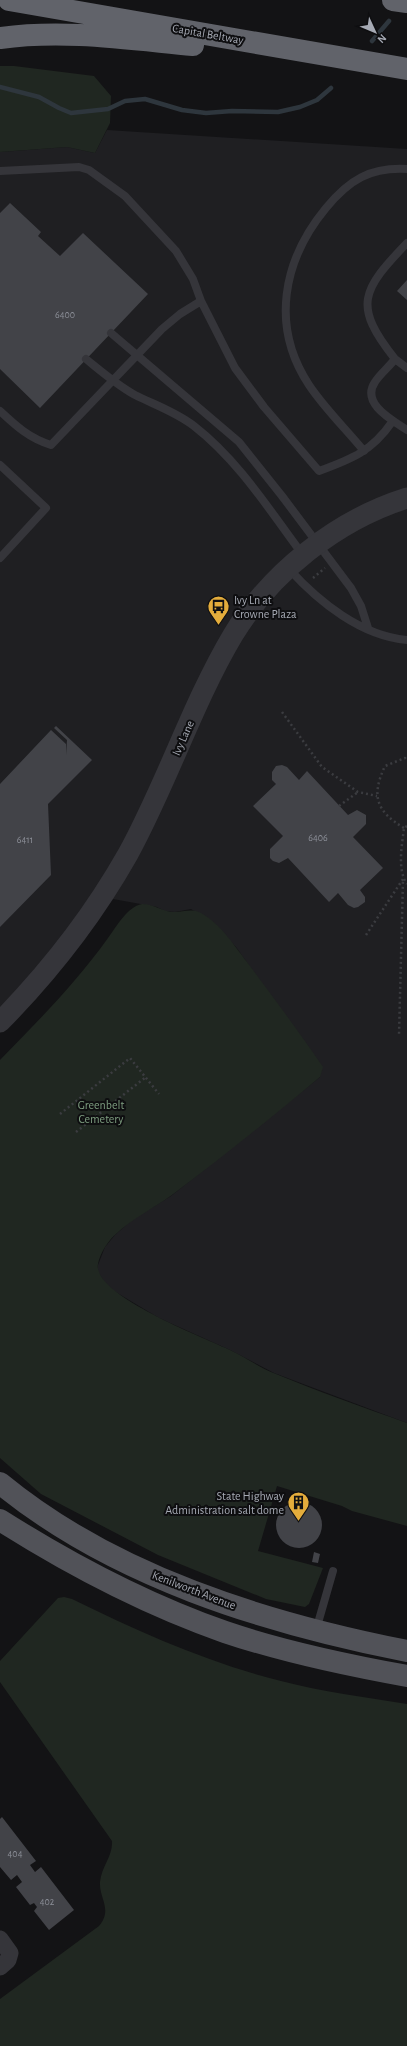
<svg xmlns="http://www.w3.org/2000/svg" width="407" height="2046" font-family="'Alegreya Sans',sans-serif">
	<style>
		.built { fill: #1f1f22 }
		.green { fill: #202721 }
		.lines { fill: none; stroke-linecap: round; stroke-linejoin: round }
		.stream { stroke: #2e363d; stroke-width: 4.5 }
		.building { fill: #424348 }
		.path { stroke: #3b3c40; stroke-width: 2.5; stroke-dasharray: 2 3; stroke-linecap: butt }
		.service { stroke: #35353a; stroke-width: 8 }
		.minor { stroke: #35353a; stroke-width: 17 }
		.tertiary { stroke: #35353a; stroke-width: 21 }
		.primary { stroke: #515258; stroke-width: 22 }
		.motorway { stroke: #61636a; stroke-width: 22 }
		.labels { text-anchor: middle; stroke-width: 4; stroke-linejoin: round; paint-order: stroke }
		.number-label { font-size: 10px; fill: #8d9099 }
		.street-label { font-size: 12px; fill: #a6aab4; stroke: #0e0e10 }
		.poi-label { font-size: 12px; fill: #a6aab4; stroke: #0e0e10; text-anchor: start }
		.park-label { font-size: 12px; fill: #7e9e80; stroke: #0e0e10 }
	</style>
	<rect width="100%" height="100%" fill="#131315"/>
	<path class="built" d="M107,130l300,19v1274l-133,-50 -44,-23 -71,-32 -45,-27 -9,-8 -7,-11v-7l7,-18 10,-12 18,-16 38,-23 149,-119 -70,-110 -14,-20 -24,-25 -21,-13 -16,3 -11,-1 -7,-4 -55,-10 -102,125v-870l67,-5 28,6z"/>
	<path class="green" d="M0,66h14l80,10 17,20 -1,27 -15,30 -28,-6 -67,5z
		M142,904c12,0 21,8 32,8 10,0 17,-4 27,1 20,11 35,35 49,53 25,34 50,67 73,101l-3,10c-48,40 -97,80 -148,118 -18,13 -39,23 -56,39 -8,7 -16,19 -18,30 -6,31 107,74 132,86 15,7 30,18 46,24 43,18 87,33 131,49v103l-55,-15 -10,-5 -65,-20 -19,65 65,17 -14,36 -4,3 -39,-8 -108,-44 -117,-61 -41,-36v-398c38,-39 76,-77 108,-122 9,-12 19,-31 34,-34z
		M64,1597l8,2c67,33 137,64 209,82 41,11 84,16 126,23v342h-407v-47l99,-73c14,-17 0,-27 1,-44 2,-17 13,-26 12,-41l-112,-159v-21l58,-63z"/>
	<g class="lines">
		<path class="stream" d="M372,41l17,-20
			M0,87l39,10 20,11 12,5 37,-4 17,-8 20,-2 37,11 24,3 26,-2 46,1 22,-5 17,-7 14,-12"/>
	</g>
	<path class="building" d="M10,203l31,29 -3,4 22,20 23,-23 65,61 -108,114 -40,-39v-156z
		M407,280v20l-10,-9z
		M56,726l36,34 -44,44 3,71 -51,52v-143l51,-54 15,14v11l1,-15 -13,-12z
		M282,765l5,2 12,13 8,-9 41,44 9,-5 9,5v9l-13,13 30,31 -23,22 5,7v5l-7,5 -4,1 -6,-3 -10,-12 -9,9 -41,-44 -9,5 -6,-2 -3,-3v-9l13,-13 -30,-30 23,-22 -4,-4v-8l4,-6z
		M276 1525a23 23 0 1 1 46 0a23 23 0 1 1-46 0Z
		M314,1552l6,2 -2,9 -6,-1z
		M2,1817l34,44 -6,4 5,7 6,-5 33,43 -25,20 -15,-19 3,-4 -3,-4 -4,2 -14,-18 6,-5 -5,-7 -6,5 -11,-13v-48z"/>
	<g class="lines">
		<path class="path" d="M313,578l12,-10
			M282,712l40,55 36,25 19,4
			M339,806l19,-14
			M407,826l-3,2c-2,17 -7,42 3,56
			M404,828c-28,-17 -33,-32 -19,-62l20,-8 2,2
			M366,935l37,-56 -4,156
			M60,1114l70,-56 29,36
			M76,1132l70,-55"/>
		<path class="service" d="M0,171l79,-4 10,3 36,26 51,55 17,28 8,22 34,67 29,39 55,64c33,-12 53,-20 73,-49
			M111,333l128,109 43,54 69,92 10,18 7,22
			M86,359c16,13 31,26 49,36 20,10 41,17 59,31 45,35 76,85 109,129
			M395,359c-43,-54 -33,-69 12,-116
			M407,368l-12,-9c-6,8 -15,15 -20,23 -15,22 19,39 32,48
			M0,411c16,15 29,27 51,34l111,-116 18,-15 21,-13
			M364,451c-18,-22 -39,-42 -55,-66 -39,-59 -26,-125 17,-177 23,-28 44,-41 81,-39
			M0,465l46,43 -46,50
			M289,569c30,33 72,67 118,71
			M316,1630l17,-59"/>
		<path class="minor" d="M0,1939l10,14 -2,7 -8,7"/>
		<path class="tertiary" d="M0,1022c50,-51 93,-106 128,-168 39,-71 64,-150 105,-219 38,-63 104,-115 174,-137"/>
		<path class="primary" d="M0,1483c113,93 265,140 407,168
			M0,1520c71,45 145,84 225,112 59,20 121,33 182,44"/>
		<path class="motorway" d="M9,0l398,69
			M393,0l14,2
			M0,38c64,-9 129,1 193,7"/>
	</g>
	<defs>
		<symbol id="bus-pin" viewBox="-11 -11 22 30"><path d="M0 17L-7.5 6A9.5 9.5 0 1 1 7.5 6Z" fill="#e4ad3c" stroke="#0e0e10"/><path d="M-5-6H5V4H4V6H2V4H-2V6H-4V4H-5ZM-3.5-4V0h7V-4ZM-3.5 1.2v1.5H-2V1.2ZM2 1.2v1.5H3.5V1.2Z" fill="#111"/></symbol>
		<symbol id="building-pin" viewBox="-11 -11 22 30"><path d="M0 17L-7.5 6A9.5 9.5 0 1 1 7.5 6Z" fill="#e4ad3c" stroke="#0e0e10"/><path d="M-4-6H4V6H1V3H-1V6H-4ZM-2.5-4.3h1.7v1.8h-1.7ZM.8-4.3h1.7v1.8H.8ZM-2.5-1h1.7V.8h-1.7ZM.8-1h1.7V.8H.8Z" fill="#111"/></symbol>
	</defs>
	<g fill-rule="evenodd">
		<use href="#bus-pin" x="206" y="594" width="25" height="34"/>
		<use href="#building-pin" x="286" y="1490" width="25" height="34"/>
	</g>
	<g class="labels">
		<g class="number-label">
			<text x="65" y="318">6400</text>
			<text x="318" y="841">6406</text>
			<text x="25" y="843">6411</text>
			<text x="15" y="1857">404</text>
			<text x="47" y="1905">402</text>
		</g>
		<g class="street-label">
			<text transform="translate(208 34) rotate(10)" y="4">Capital Beltway</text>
			<text transform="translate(183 738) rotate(-66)" y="4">Ivy Lane</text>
			<text transform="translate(194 1590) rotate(21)" y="4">Kenilworth Avenue</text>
		</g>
		<g class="poi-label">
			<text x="234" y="604">Ivy Ln at<tspan x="234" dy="14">Crowne Plaza</tspan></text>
			<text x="284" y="1500" text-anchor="end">State Highway<tspan x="284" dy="14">Administration salt dome</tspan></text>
		</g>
		<g class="park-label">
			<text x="101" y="1109">Greenbelt<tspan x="101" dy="14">Cemetery</tspan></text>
		</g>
	</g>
	<g transform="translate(375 32) rotate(134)" stroke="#0e0e10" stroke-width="3" paint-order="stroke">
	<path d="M0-3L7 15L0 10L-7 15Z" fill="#a6aab4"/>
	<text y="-6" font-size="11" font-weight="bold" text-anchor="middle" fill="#a6aab4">N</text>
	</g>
</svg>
